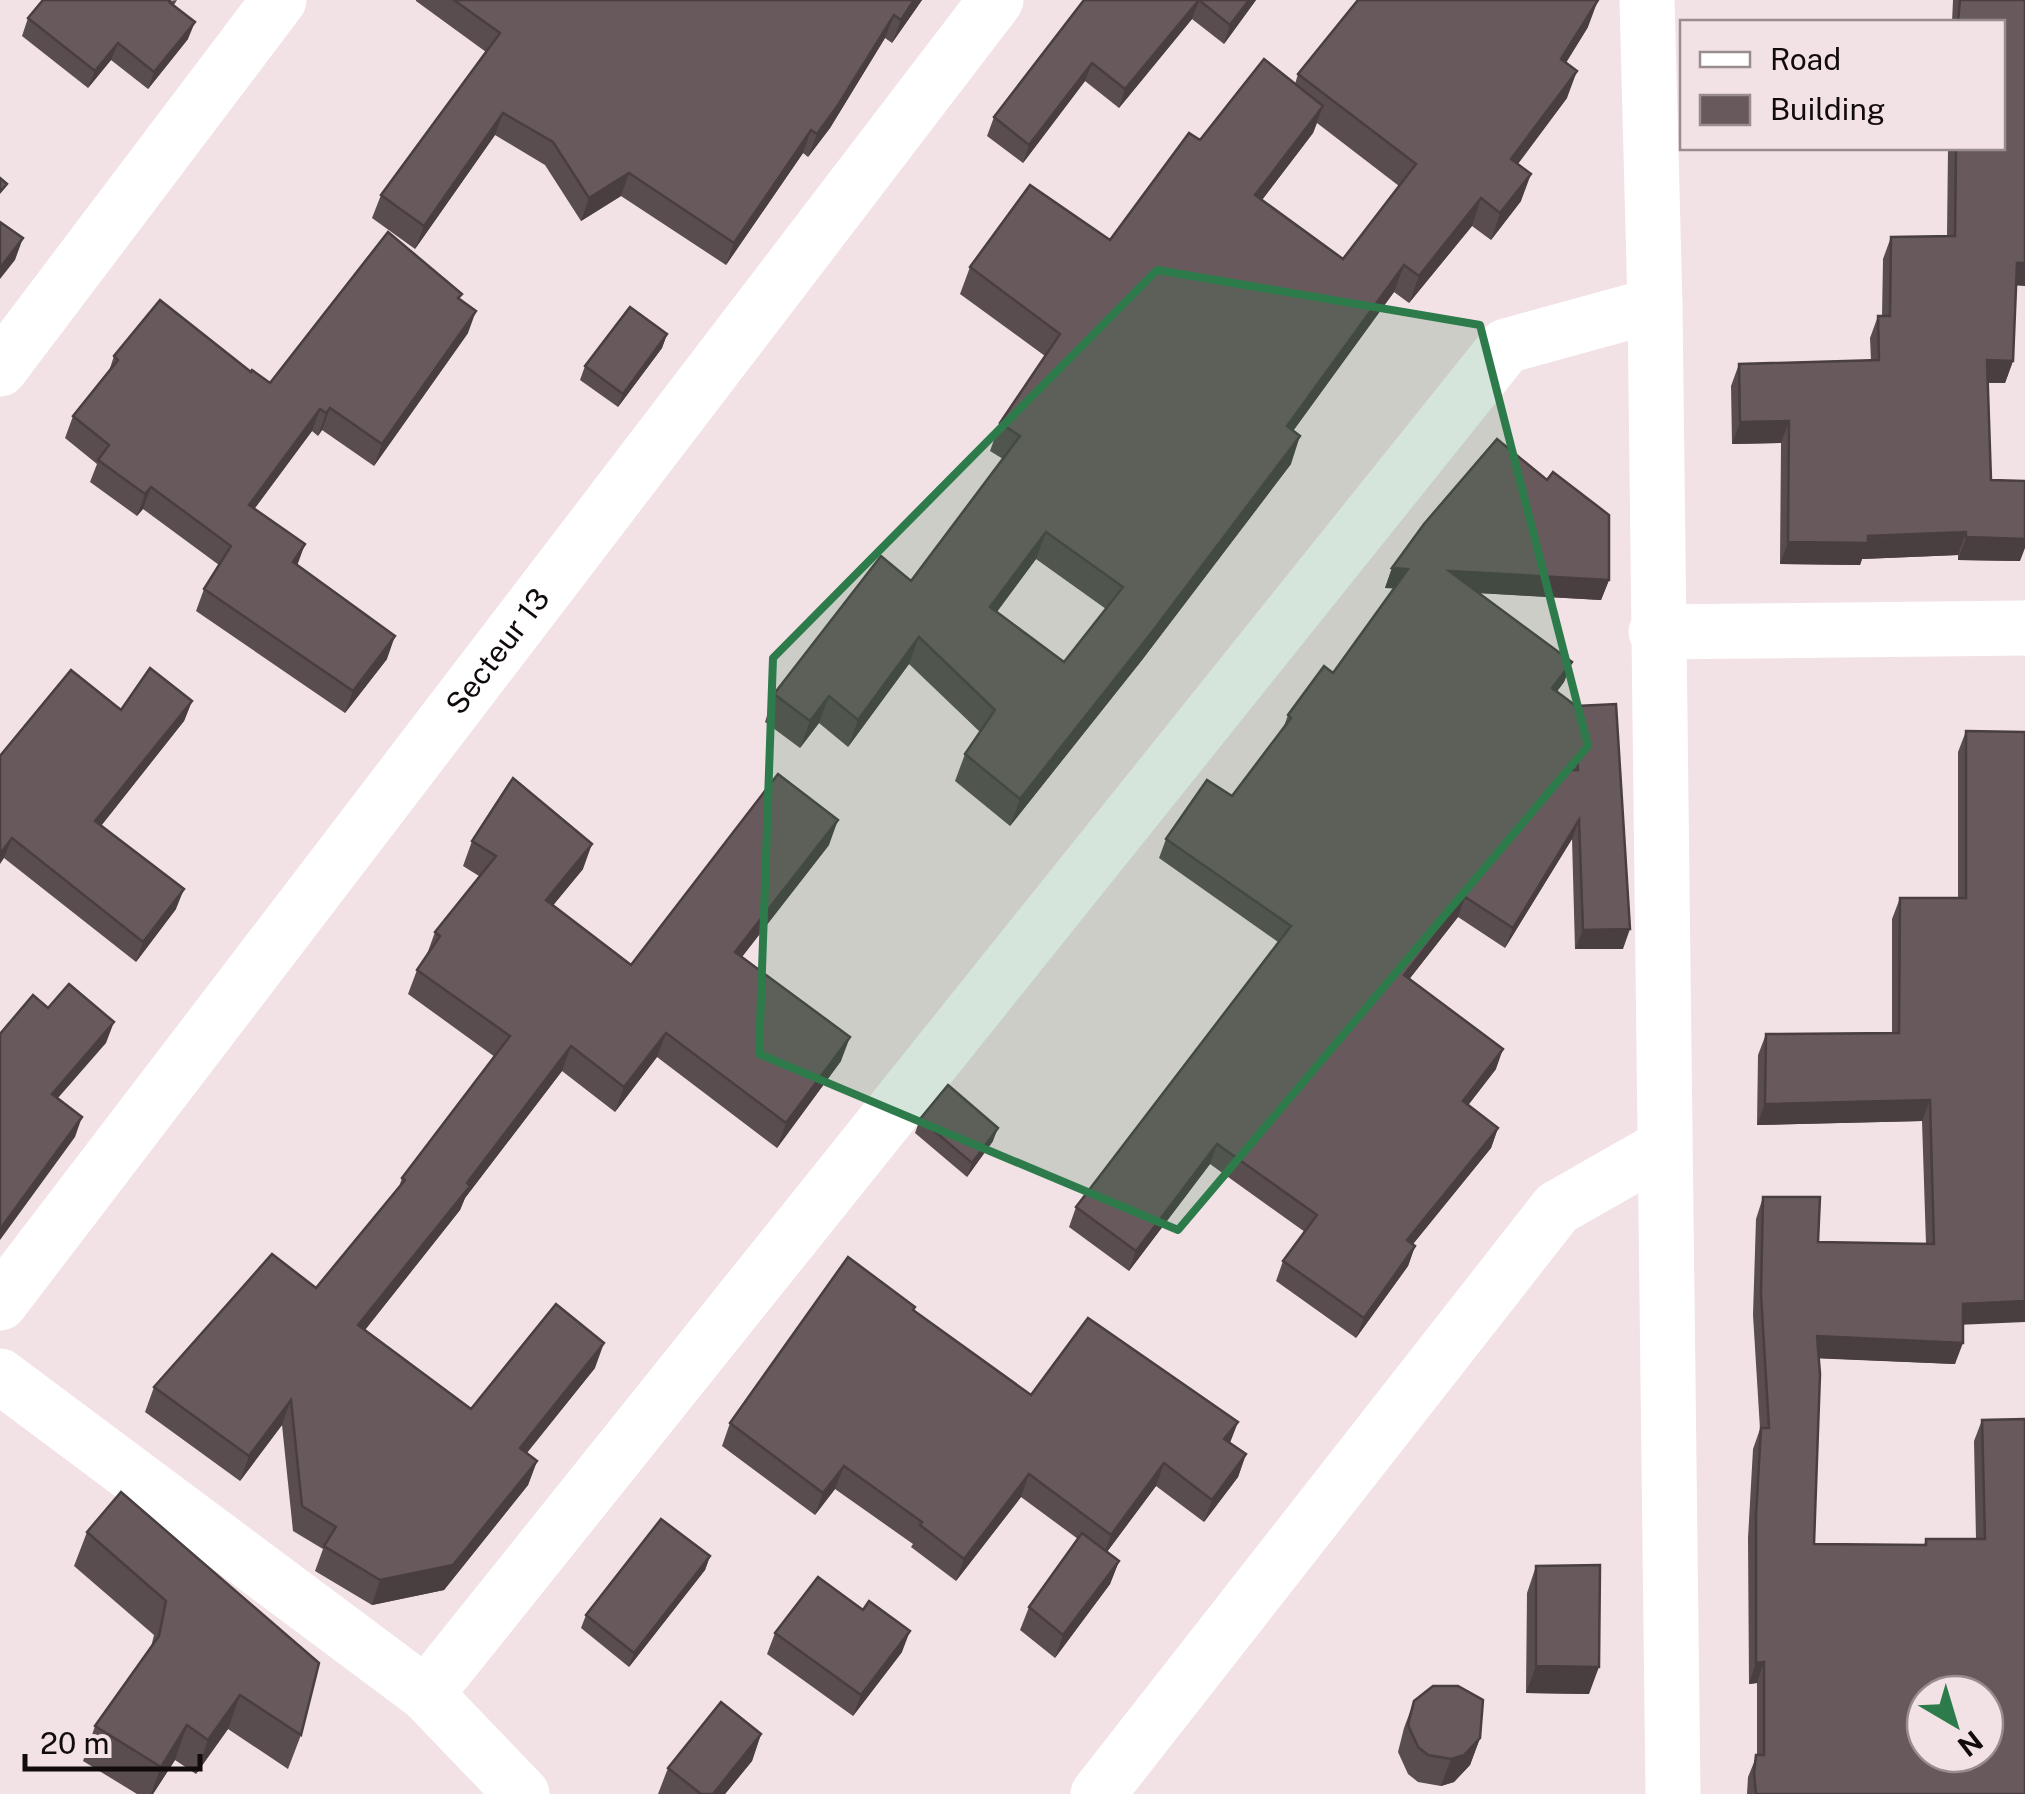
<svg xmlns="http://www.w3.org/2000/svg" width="2025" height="1794" font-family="'Public Sans',sans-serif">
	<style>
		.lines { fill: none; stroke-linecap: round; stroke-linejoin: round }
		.street { stroke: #fff; stroke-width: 55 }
		.wall { fill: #594d4f; fill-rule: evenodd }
		.shaded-wall { fill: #493e40 }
		.building { fill: #68595c; stroke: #493e40; stroke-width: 2.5; fill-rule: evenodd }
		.marked { fill: #2d7b4b; fill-opacity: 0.2; stroke: #2d7b4b; stroke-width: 8; stroke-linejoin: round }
		.labels { text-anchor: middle; stroke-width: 10; stroke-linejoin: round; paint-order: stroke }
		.street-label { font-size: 30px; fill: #110b0d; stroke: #f3e2e5 }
	</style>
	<rect width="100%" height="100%" fill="#f3e2e5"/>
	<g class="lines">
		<g class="street">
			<path d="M1647,0l8,305 18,1489"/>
			<path d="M0,369l279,-369"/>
			<path d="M1656,632l369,-4"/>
			<path id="s1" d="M0,1303l996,-1303"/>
			<path d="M0,1376l426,318 96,100"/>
			<path d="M426,1694l1080,-1348 149,-41"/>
			<path d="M1098,1794l459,-586 107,-61"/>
		</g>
	</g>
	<path class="wall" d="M177,0l-3,5 14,34 -40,50 -37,-29 -23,28 -66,-52 6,-18z
		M416,0h506l-30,43 -7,-5 -55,90 -22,29 -5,-4 -77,112 -105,-69 -40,25 -36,-56 -50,-30 -80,114 -43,-31 9,-23 105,-143 -70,-51z
		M1084,0h172l-32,44 -32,-25 -73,89 -34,-27 -62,82 -36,-27 7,-19z
		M1953,0h72l-12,361 -8,22h-17l3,97 29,81 -62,-1v-5l-96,4 -2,6 -80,-1 1,-121 -49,1 -1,-58 8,-22 132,-3 -1,-23 8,-22h4l1,-57 8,-22 56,-1 1,-88h54v-126h-50z
		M1588,27l-22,36 1,35 -49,66 3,37 -30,39 -19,-14 -63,77 -15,-11 -101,139 -2,33 -149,196 -132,166 -55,-45 10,-27 15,-22 -71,-68 -61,83 -29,-24 -19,25 -35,-26 9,-28 137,-113 92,-122 -13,-8 10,-28 45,-67 -85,-62 10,-27 140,-27 90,-100 95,-56 3,-10zM1317,123l82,63 -56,73 -81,-59 51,-67zM1036,559l70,50 -42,53 -67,-50z
		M460,299l8,34 -94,133 -52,-36 -4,6 -6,-5 -58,78 43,56 90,94 -42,54 -149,-102 8,-22 15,-24 -76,-56 -6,7 -47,-34 7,-18 -32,-26 8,-22 36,-45 5,-15 137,16 19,11z
		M667,334l-5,14 -44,59 -38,-27 5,-14z
		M1392,568l217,12 -8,20 -122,-7 93,69 -8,20 -7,9 19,15 47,243h-48l-3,-110 -67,109 -47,-31 -49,62 87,90 -28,36 30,23 -7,20 -78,96 2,2 -7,20 -52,72 -80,-57 7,-20 22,-29 -95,-68 -81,107 -60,-44 7,-20 202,-265 -119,-84 7,-19 66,-43 51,-67 5,-14 45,-42 61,-85h-9z
		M192,701l-8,20 -83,105 75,83 -40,53 -132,-104 -4,-102 121,-46z
		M1966,731l-3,593 -8,40 -136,-6 -5,186 110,1 2,-6h50l-2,-98 8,-21 43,374h-278l1,-17 9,-22v-72l-8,1 -1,-146 5,-89 7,-20 -7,-114 3,-96 7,-22 55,45 108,2 -4,-123 -165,4 1,-70 8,-21 126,-1v-114l8,-21h58v-146z
		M472,841l111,28 -30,36 78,60 198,-120 -87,112 99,104 -64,87 -120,-91 -42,55 -53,-41 -97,127 -5,12 -95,120 106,79 124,-41 -68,85 10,8 -9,24 -84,105 -72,15 -57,-34 8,-22 -30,-18 -11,-106 -42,56 -95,-69 9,-25 162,-99 83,-101 3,-9 93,-121 -87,-63 9,-24 9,-13 9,-25 44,-56 -16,-10z
		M920,1119l73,22 -26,36 -52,-44z
		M915,1307l-1,4 117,84 207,27 -8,21 16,11 -8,23 -34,45 -48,-36 -49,66 12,9 -9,23 -55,74 -35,-28 9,-23 49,-68 -57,-42 -65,84 -45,-34 2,-3 -78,-55 -20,26 -93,-69 8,-23z
		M121,1492l180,243 -13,34 -60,-40 -32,45 -21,-14 -22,34h-16l-54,-33 12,-35 56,-79 3,-12 -80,-69 13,-34z
		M710,1556l-5,14 -76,97 -48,-39 5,-13z
		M1536,1566l53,128 -63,-1 1,-100z
		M775,1633l127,19 -49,64 -86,-62z
		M1414,1701l66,37 -10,27 -16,17 -13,4 -23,-4 -10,-8 -10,-22 6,-24z
		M761,1734l-9,27 -27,33h-67l10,-26z"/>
	<path class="shaded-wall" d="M914,0h8l-30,43 9,-23z
		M1199,0l-7,19 -73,89 6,-19z
		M1249,0h7l-32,44 6,-19z
		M1598,0l-10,27 -37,59 10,-27z
		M894,15l-9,23 -55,90 -22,29 9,-23z
		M195,22l-7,17 -40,50 6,-17z
		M118,43l-7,17 -23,28 7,-17z
		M1092,63l-7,18 -62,82 6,-18z
		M1577,71l-10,27 -66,88 10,-27z
		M1323,106l-10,27 -68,89 10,-27z
		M503,113l-8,22 -80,114 9,-23z
		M811,130l-8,23 -77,112 8,-22z
		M1748,148h49l-1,2 -49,1z
		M629,173l-8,23 -40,25 8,-23z
		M1531,174l-10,27 -30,39 9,-27z
		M1481,198l-9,28 -63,77 10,-27z
		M23,238l-8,22 -15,19v-11z
		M2017,263h8v23l-16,-1z
		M1404,265l-10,27 -117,161 10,-27z
		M476,311l-8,22 -94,133 8,-22z
		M667,334l-5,14 -44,59 5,-13z
		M1987,360l26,1 -8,22 -26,-1z
		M330,408l-8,22 -4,6 8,-23z
		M320,409l-8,22 -71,96 8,-22z
		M1789,421l-8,22 -49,1 8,-22z
		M1300,436l-9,28 -149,196 -132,166 10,-27z
		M151,487l-8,22 -6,7 8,-22z
		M1046,532l-10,27 -56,75 10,-27z
		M1966,532l-8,23 -96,4 -2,6 -80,-1 8,-22z
		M1966,537l59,2v9l-5,13 -62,-1z
		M305,544l-8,22 -4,-4z
		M1392,568l16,1 -8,20 -15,-1z
		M1449,571l160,9 -8,20 -159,-9z
		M395,636l-8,23 -42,54 8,-22z
		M919,637l-10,27 -61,83 10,-27z
		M1572,662l-8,20 -19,26 7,-20z
		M829,696l-10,27 -19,25 10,-27z
		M192,701l-8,20 -96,121 7,-21z
		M838,820l-9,25 -103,132 9,-25z
		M1579,820l-7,19 -67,109 8,-20z
		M12,838l-8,20 -4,6v-10z
		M592,844l-9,25 -46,56 9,-25z
		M184,889l-8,20 -40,53 7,-20z
		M1465,897l-7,20 -61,78 7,-20z
		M1630,929l-7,20h-48l8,-19z
		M114,1022l-8,21 -62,71 8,-20z
		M666,1033l-9,24 -42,55 9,-25z
		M850,1037l-9,24 -64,87 9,-25z
		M571,1046l-9,25 -97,127 -5,12 -111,140 9,-25z
		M1503,1049l-7,20 -40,52 7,-20z
		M1930,1100l-8,21 -165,4 8,-21z
		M82,1117l-7,20 -75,103v-11z
		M998,1128l-5,13 -26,36 5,-14z
		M1498,1128l-7,20 -91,112 7,-20z
		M1217,1144l-7,20 -81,107 7,-20z
		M1415,1246l-7,20 -52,72 8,-20z
		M2025,1301v21l-69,3 7,-21z
		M1817,1336l146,7 -8,21 -146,-6z
		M604,1343l-9,25 -84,104 9,-24z
		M291,1400l-9,25 -42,56 9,-25z
		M1238,1422l-9,22 -5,-5z
		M1246,1454l-8,23 -34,45 8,-22z
		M537,1461l-9,24 -84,105 -72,15 8,-25z
		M1164,1463l-8,23 -53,71 8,-22z
		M844,1466l-9,23 -20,26 8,-22z
		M1029,1474l-8,23 -65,84 8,-22z
		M710,1556l-5,14 -76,97 5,-14z
		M1119,1561l-9,23 -55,74 8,-23z
		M910,1631l-8,21 -49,64 8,-21z
		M1764,1662l-7,21 -8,1 7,-21z
		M1536,1666l63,1 -10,27 -63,-1z
		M240,1695l-12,34 -32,45 12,-34z
		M187,1725l-12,35 -22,34h-2l10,-27z
		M761,1734l-9,27 -27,33h-12z
		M1480,1738l-10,27 -16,17 -13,4 10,-27z"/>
	<path class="building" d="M43,0h127l-1,2 26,20 -41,50 -36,-29 -23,28 -67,-53z
		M454,0h460l-13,20 -7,-5 -56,90 -21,29 -6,-4 -77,113 -105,-70 -40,25 -36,-56 -50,-29 -79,113 -43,-31 119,-162z
		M1084,0h115l-74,89 -33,-26 -63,82 -35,-28z
		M1199,0h50l-19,25z
		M1358,0h240l-37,59 16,12 -66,88 20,15 -31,39 -19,-15 -62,78 -15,-11 -117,161 13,10 -148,196 -132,167 -55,-45 30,-44 -76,-73 -61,83 -29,-24 -19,25 -36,-27 107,-138 30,25 109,-145 -20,-13 60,-89 -90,-67 60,-82 80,55 79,-107 11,7 64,-81 59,47 -68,89 88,64 73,-95 -118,-90zM1046,532l77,55 -59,75 -74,-55z
		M1960,0h65v263h-8l-4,98 -26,-1 4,120 34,1v58l-59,-2v-5l-98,4v7l-80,-1 1,-121 -49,1 -1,-58 140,-4 -1,-44h12l1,-79 64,-1 1,-88h46v-126h-44z
		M0,178l7,6 -7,8z
		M0,222l23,16 -23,30z
		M388,232l74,62 -4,4 18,13 -94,133 -52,-36 -4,5 -6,-4 -71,96 56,39 -12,18 102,74 -42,55 -149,-102 27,-43 -80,-59 -6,7 -47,-34 11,-15 -36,-29 45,-56 -4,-4 46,-56 91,72 1,-2 18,13z
		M630,307l37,27 -44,60 -38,-28z
		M1497,439l50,41 6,-8 56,43v65l-160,-9 123,91 -20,26 24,18 40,-2 14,225 -47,1 -4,-110 -66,108 -48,-31 -61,78 99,74 -40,52 35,27 -91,112 8,6 -51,72 -81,-57 34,-46 -100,-71 -81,107 -60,-44 215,-281 -125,-87 41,-59 25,16 59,-78 -3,-3 36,-49 9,7 75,-104 -16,-1 32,-44zM1577,756l1,14h-12z
		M150,668l42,33 -97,120 89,68 -41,53 -131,-104 -12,16v-98l71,-86 50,40z
		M1966,731l59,1v569l-62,3v39l-146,-7 3,38 -6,170 112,1v-6h59l-3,-119 43,-1v375h-269l-2,-21 2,-18h8v-93l-8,1v-147l5,-88h8l-8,-134 2,-97h57l-2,45 116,2 -4,-144 -165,4 1,-70 133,-1 1,-135h66zM1925,1694h60v60h-60z
		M778,774l60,46 -103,132 115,85 -64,86 -120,-90 -42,54 -53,-41 -104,137 3,3 -112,139 113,84 85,-105 48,39 -84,105 17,13 -84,104 -73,15 -56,-34 12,-19 -34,-21 -11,-106 -42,56 -95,-69 118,-133 44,34 89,-108 -3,-2 108,-142 -93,-66 23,-34 -5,-4 61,-76 -24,-15 41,-63 79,66 -46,56 85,65z
		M69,984l45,38 -62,72 30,23 -82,112v-195l33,-39 15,13z
		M948,1085l50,43 -26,35 -52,-44z
		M848,1257l67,50 -2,3 118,85 57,-77 150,104 -14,17 22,15 -34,46 -48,-37 -53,72 -82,-61 -65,85 -44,-34 2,-3 -78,-56 -21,27 -93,-70z
		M121,1492l198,171 -18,72 -61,-40 -32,45 -21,-15 -26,42 -66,-41 64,-90 7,-35 -79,-69z
		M661,1519l49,37 -76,97 -48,-38z
		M1082,1533l37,28 -56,74 -34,-28z
		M1600,1565l-1,102 -63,-1v-100z
		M818,1577l45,33 6,-9 41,30 -49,64 -86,-62z
		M1433,1686h25l25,14 -3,38 -16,17 -13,4 -23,-4 -10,-8 -10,-22 6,-24z
		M721,1702l40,32 -48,60h-12l-33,-26z"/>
	<path class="marked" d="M1157,270l323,55 108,421 -410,484 -419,-176 14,-396z"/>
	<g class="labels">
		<g class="street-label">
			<text dy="10" stroke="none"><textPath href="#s1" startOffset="820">Secteur 13</textPath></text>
		</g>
	</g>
	<rect x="1680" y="20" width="325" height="130" fill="#f3e2e5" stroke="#998c8f" stroke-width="2.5"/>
	<rect x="1700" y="52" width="50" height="15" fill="#ffffff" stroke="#998c8f" stroke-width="2.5"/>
	<text x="1770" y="70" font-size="30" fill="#110b0d">Road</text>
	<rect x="1700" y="95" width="50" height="30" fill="#68595c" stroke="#998c8f" stroke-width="2.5"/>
	<text x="1770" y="120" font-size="30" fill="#110b0d">Building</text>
	<g transform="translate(1955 1724) rotate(142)"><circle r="48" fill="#f3e2e5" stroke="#998c8f" stroke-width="2.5"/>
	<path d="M0-8L18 38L0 25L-18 38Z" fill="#2d7b4b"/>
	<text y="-15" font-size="28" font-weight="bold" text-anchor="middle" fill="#110b0d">N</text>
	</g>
	<path d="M25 1754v15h175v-15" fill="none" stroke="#110b0d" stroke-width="5"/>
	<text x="40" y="1754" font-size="30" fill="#110b0d" stroke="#f3e2e5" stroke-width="8" paint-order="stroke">20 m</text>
</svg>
